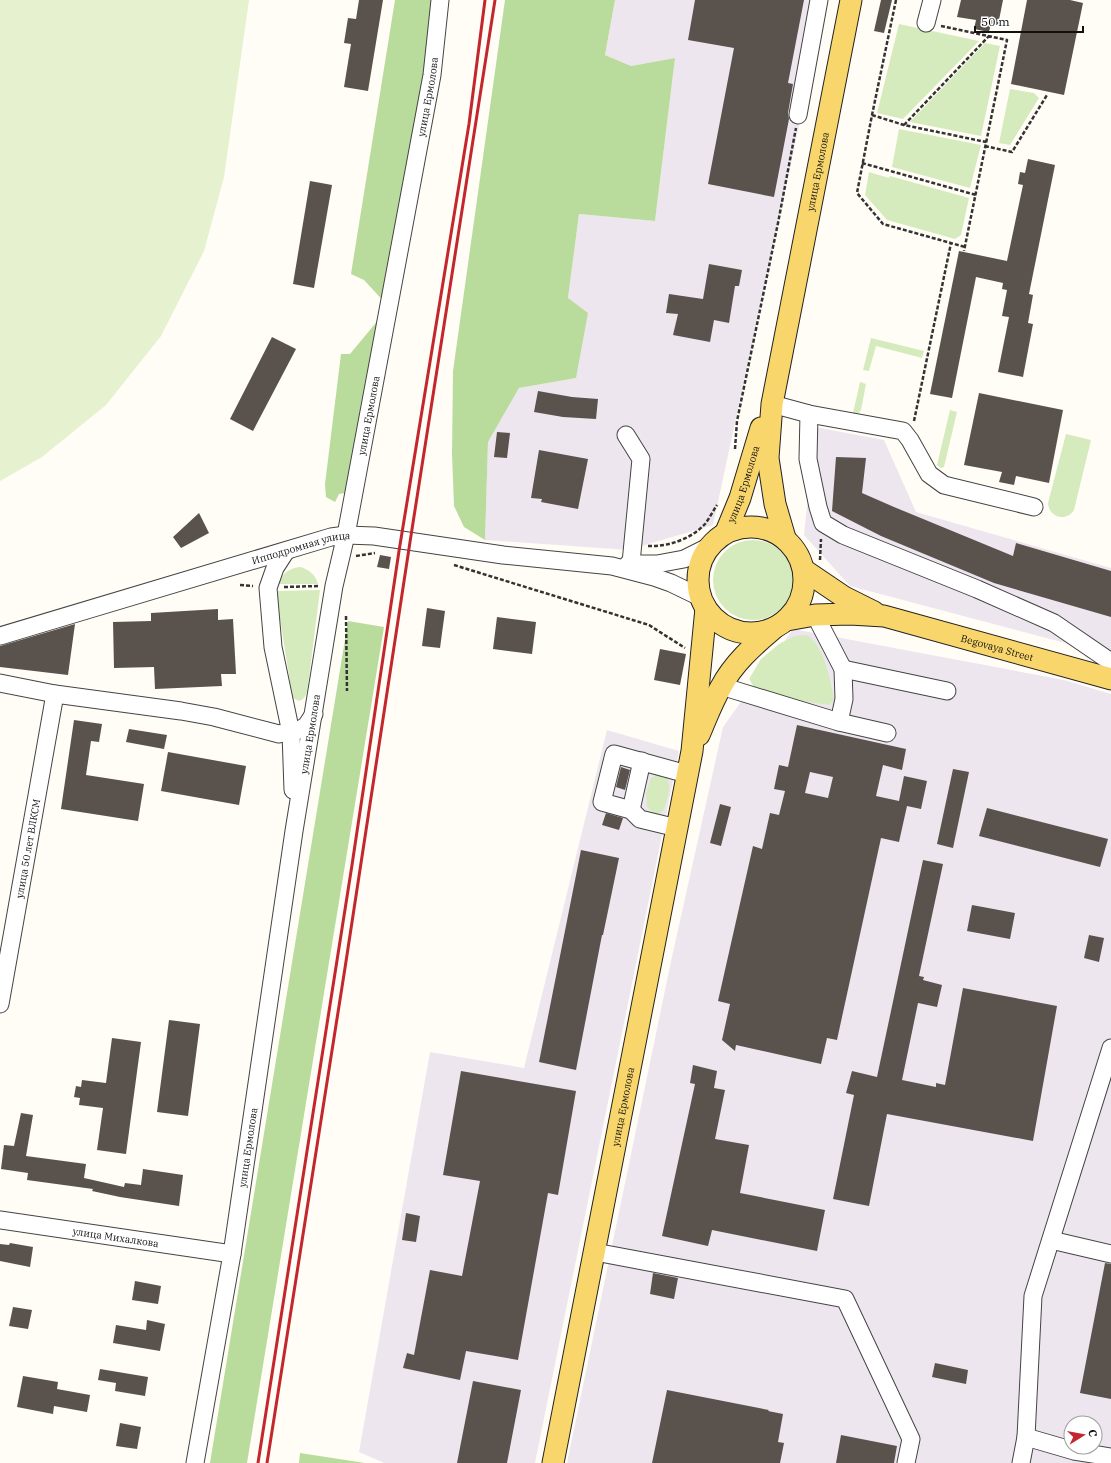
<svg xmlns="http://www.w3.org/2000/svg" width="1111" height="1463" font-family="'IBM Plex Serif',serif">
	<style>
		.industrial { fill: #eee6ef; fill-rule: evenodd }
		.green { fill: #d5ebbd }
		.forest { fill: #b9dc9c }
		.pitch { fill: #e6f2cf }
		.building { fill: #5a524d; fill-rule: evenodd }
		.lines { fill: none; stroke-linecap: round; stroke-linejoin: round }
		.minor-casing { stroke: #444; stroke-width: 19 }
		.major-casing { stroke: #222; stroke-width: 23 }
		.path { stroke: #333; stroke-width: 2.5; stroke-dasharray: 4 2; stroke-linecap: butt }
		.minor { stroke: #fff; stroke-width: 17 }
		.major { stroke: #f9d66b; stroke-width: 21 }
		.rail { stroke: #c4262e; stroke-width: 3 }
		.labels { text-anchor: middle; stroke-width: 4; stroke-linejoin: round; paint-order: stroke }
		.street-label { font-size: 10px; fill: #111; stroke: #fff }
	</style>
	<rect width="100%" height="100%" fill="#fffdf5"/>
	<path class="industrial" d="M615,0h211l-113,525 -85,25 -143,-10 3,-98 31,-54 57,-10 -8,-80 11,-84 76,7 20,-163 -44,8 -26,-11z
		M815,427l69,13 32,72 195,56v87l-261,-69 -46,-51z
		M793,629l271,51 47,14v769h-544l103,-497 53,-239zM1071,1423h24v24h-24z
		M607,730l72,21 -144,712h-151l-25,-11 71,-400 94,16z"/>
	<path class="green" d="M899,24l80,17 -76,78 -26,-6z
		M985,43l15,3 -19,90 -71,-14z
		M1010,89l24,4 5,5 -29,47 -11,-2z
		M899,129l82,16 -11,43 -78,-21z
		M869,172l20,6 1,-2 79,22 -8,37 -6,4 -68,-19 -22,-25z
		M871,338l53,13 -2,7 -46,-12 -7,25 -6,-1z
		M860,382l6,2 -5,26 -3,4 -5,-1z
		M950,410l7,2 -13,55 -3,1 -4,-3z
		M1066,434l25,6 -17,70c-7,12 -25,8 -26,-7z
		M713 580a40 40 0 1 1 80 0a40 40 0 1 1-80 0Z
		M301,567c8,3 15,8 17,17h-40c5,-11 11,-16 23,-17z
		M320,590l-12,95c-1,7 -2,14 -9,16l-6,-3 -1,-4 -15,-94 1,-9z
		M807,635c17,10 24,46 27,65l-5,5 -65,-9 -6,-3 -9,-14 12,-20 18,-15 16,-8z
		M662,772c13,10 5,25 2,38l-8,5 -9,-8 -1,-14 5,-15z"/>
	<path class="forest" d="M395,0h45l-8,75 -35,235 -52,183 -6,1 -4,8 -9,-5 -1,-13 16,-130h9l39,-47 -25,-27 -13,-6z
		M505,0h110l-10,55 26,11 44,-8 -20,163 -76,-7 -11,84 20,15 -12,65 -57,10 -31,54 -3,98 -21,-13 -10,-21 -2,-52 1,-83z
		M348,621l36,6 -137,836h-37z
		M300,1453l65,10h-66z"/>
	<path class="pitch" d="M0,0h249l-25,177 -20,74 -43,85 -55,69 -64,52 -42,24z"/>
	<path class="building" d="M359,0h24l-15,91 -24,-4 7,-43 -7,-1 4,-25 8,1z
		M695,0h109l-16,83 5,1 -5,29 1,6 -15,78 -66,-13 26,-136 -46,-8z
		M881,0h11l-8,33 -10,-2z
		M961,0h42l-5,25 -7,-1 -2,8 -15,-3 2,-9 -19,-3z
		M1027,0h43l13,3 -19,92 -53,-11z
		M1028,159l27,6 -26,129 4,1 -5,28 5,1 -10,53 -25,-5 11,-55 -7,-1 5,-26 -5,-1 1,-6 -27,-6 -24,121 -22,-4 29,-143 48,10 16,-76 -5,-1 2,-12 5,1z
		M310,181l22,4 -18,103 -21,-4z
		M709,264l33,6 -3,16h-4l-6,37 -15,-3 -4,22 -37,-7 5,-21 -12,-1 3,-19 34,5z
		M272,337l24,12 -43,82 -23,-12z
		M538,391l34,6 26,2 -2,20 -33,-2 -29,-5z
		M979,393l84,17 -14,73 -33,-7 -2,9 -15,-3 3,-10 -38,-7z
		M497,432l13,1 -3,25 -13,-1z
		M539,450l49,9 -10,50 -37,-7 1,-3 -11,-1z
		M836,457l30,1 -4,35 32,14 119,49 3,-13 95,28v46l-117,-34 -113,-47 -49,-25z
		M199,513l10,20 -28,15 -8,-11z
		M380,555l11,2 -2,12 -12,-2z
		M427,608l18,3 -5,37 -18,-2z
		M218,609v11l15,-1 3,55h-15l1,12 -67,3 -1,-22 -40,1 -1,-46 38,-1v-8z
		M497,617l39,5 -4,32 -39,-5z
		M75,624l-7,51 -68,-8v-21z
		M660,649l26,5 -6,31 -26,-5z
		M74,720l28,4 -3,18 -8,-1 -5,34 58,9 -6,37 -77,-12z
		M797,725l109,24 -4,21 -19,-5 -7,31 23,5 5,-25 23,5 -6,28 -14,-3 -8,36 -18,-4 -44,202 -10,-2 -6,26 -85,-19 -1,6 -13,-11 8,-36 -12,-3 35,-155 9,3 8,-36 9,2 6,-24 -11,-2 5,-24 9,2zM810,772l23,5 -5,21 -23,-5z
		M129,729l38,6 -3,14 -38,-7z
		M168,752l78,14 -7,39 -78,-14z
		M621,767l9,3 -5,20 -9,-3z
		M953,769l16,3 -16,76 -16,-4z
		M720,804l11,3 -10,39 -11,-3z
		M987,808l121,31 -8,28 -121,-31z
		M606,813l17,5 -4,12 -17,-5z
		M581,850l38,8 -16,77h-1l-26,135 -37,-8z
		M923,860l20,4 -24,112 5,1 -1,3 19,5 -5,22 -19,-4 -16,77 34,7v-4l9,2 18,-97 94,18 -24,135 -146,-27 -18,92 -36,-7 21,-104 -8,-2 6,-22 25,6z
		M972,905l43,8 -5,26 -43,-8z
		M1089,935l15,3 -5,24 -15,-4z
		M169,1020l31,4 -12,92 -31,-4z
		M112,1038l29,4 -15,112 -29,-4 6,-42 -24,-3 1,-7 -6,-1 2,-11 5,1 1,-7 24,3z
		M693,1065l24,6 -3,17 11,2 -10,49 34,6 -9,48 85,17 -8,41 -105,-21 -4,16 -46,-10 33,-152 -5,-1z
		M461,1071l115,20 -18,104 -10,-2 -30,167 -52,-9 -6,29 -57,-12 4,-15 7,2 16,-85 32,6 18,-95 -37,-6z
		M21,1113l12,2 -7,41 60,8 -2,14 40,9 1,-4 16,2 2,-16 40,6 -4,31 -59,-9 -28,-6 1,-2 -66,-9 1,-7 -27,-4 3,-24 10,1z
		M406,1213l14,3 -4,26 -14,-2z
		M10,1243l23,4 -3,20 -30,-6v-17l9,1z
		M1105,1263l6,1v135l-31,-6z
		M653,1273l25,5 -4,21 -24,-5z
		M135,1281l26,5 -3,18 -26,-4z
		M13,1307l19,3 -4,19 -19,-3z
		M147,1320l18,4 -5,27 -47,-8 3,-18 30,5z
		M935,1363l33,7 -2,14 -34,-7z
		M100,1369l48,8 -3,19 -30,-5 1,-8 -18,-3z
		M23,1376l35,6 -1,7 33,6 -3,17 -33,-6 -1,8 -36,-7z
		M473,1381l48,9 -14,73h-50z
		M667,1390l102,20 -1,1 15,3 -5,28 6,1 -4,20h-128z
		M120,1423l21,4 -4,22 -21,-3z
		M841,1435l56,11 -3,17h-58z"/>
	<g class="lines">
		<defs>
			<g id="minor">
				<path d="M926,23l6,-23"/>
				<path d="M798,115l21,-115"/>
				<path d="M772,404l37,10 94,17 7,9 19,34 15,11 90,22"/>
				<path d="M809,414l-1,45 10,48 5,16 20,12 134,54 77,34 57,39"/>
				<path d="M626,435l15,24 -10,104"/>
				<path d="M286,551l-11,17 -7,20 5,59 18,86 2,57"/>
				<path d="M628,564h29l27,-5 26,-13"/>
				<path d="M815,615l28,54 1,30 -5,23"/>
				<path id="s1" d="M0,636l331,-99 15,-2 28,1 129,19 109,11 42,11 17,6 29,14"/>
				<path d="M843,669l104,22"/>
				<path d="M0,683l55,11 126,17 33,6 65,17 20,-4 7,-4 8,-12"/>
				<path d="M721,686l118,36 48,11"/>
				<path d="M631,810l11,-49"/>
				<path d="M677,828l-37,-9 -9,-9 -29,-8 12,-48 73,20"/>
				<path id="s2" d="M0,1004l55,-310"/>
				<path id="s3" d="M0,1220l232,34"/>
				<path d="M1051,1240l60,14"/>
				<path d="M595,1252l250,47 66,140 -5,24"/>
				<path d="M1026,1437l48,14 37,6"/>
				<path id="s4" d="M195,1463l37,-209 62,-423 40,-245 12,-51 86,-460 8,-75"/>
				<path d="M1021,1463l5,-26 7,-141 78,-248"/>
			</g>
			<g id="major">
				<circle cx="751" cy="580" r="53"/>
				<path id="s5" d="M726,532l14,-34 21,-70"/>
				<path id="s6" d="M785,538l-10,-34 -7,-46 4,-54 79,-404"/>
				<path d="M804,570l40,27 30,15"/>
				<path id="s7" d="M787,620l28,-5 35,-1 34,2 227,63"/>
				<path d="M699,735c7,-16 13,-33 22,-48 12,-23 32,-41 51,-57"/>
				<path id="s8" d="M553,1463l139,-712 14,-143"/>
			</g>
		</defs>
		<use href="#minor" class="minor-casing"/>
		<use href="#major" class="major-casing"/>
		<path class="path" d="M896,0l-24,115 -15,78 26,31 82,23
			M941,26l66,14 -43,211
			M872,115l32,10 82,17
			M904,125l85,-89
			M985,146l27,6 35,-57
			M862,163l114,32
			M914,421l37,-178
			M735,449l2,-28 41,-198 18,-95
			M648,546c20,1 43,-7 57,-22 4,-5 8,-13 12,-19
			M356,556l19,-3
			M820,560l1,-21
			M454,565l195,60 36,23
			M240,585l13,1
			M284,587l35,-1
			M346,616l1,75"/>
		<use href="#minor" class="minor"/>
		<use href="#major" class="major"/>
		<path class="rail" d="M258,1463l94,-598 47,-314 70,-427 16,-124
			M267,1463l78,-495 65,-426 85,-542"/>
	</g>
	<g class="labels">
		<g class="street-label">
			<text dy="4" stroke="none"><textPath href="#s4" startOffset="1386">улица Ермолова</textPath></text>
			<text dy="4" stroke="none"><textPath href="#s6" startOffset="373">улица Ермолова</textPath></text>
			<text dy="4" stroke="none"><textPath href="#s4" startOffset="1062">улица Ермолова</textPath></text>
			<text dy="4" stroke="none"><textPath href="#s5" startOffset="51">улица Ермолова</textPath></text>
			<text dy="4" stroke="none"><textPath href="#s1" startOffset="314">Ипподромная улица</textPath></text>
			<text dy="4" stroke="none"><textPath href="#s7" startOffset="215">Begovaya Street</textPath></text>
			<text dy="4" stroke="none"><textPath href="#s4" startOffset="738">улица Ермолова</textPath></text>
			<text dy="4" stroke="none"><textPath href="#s2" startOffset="158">улица 50 лет ВЛКСМ</textPath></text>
			<text dy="4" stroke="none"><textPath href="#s8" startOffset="363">улица Ермолова</textPath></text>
			<text dy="4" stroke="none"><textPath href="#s4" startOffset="320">улица Ермолова</textPath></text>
			<text dy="4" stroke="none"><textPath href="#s3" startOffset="117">улица Михалкова</textPath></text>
		</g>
	</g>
	<g transform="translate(1083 1435) rotate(79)"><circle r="19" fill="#ffffff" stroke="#a0a0a0"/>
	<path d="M0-3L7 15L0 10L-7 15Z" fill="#c4262e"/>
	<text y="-6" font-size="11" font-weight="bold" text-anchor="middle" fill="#111111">С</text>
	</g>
	<path d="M975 26v6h108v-6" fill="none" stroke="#111111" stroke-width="2"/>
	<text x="981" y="26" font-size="12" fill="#111111" stroke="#ffffff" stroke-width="3" paint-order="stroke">50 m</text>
</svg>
